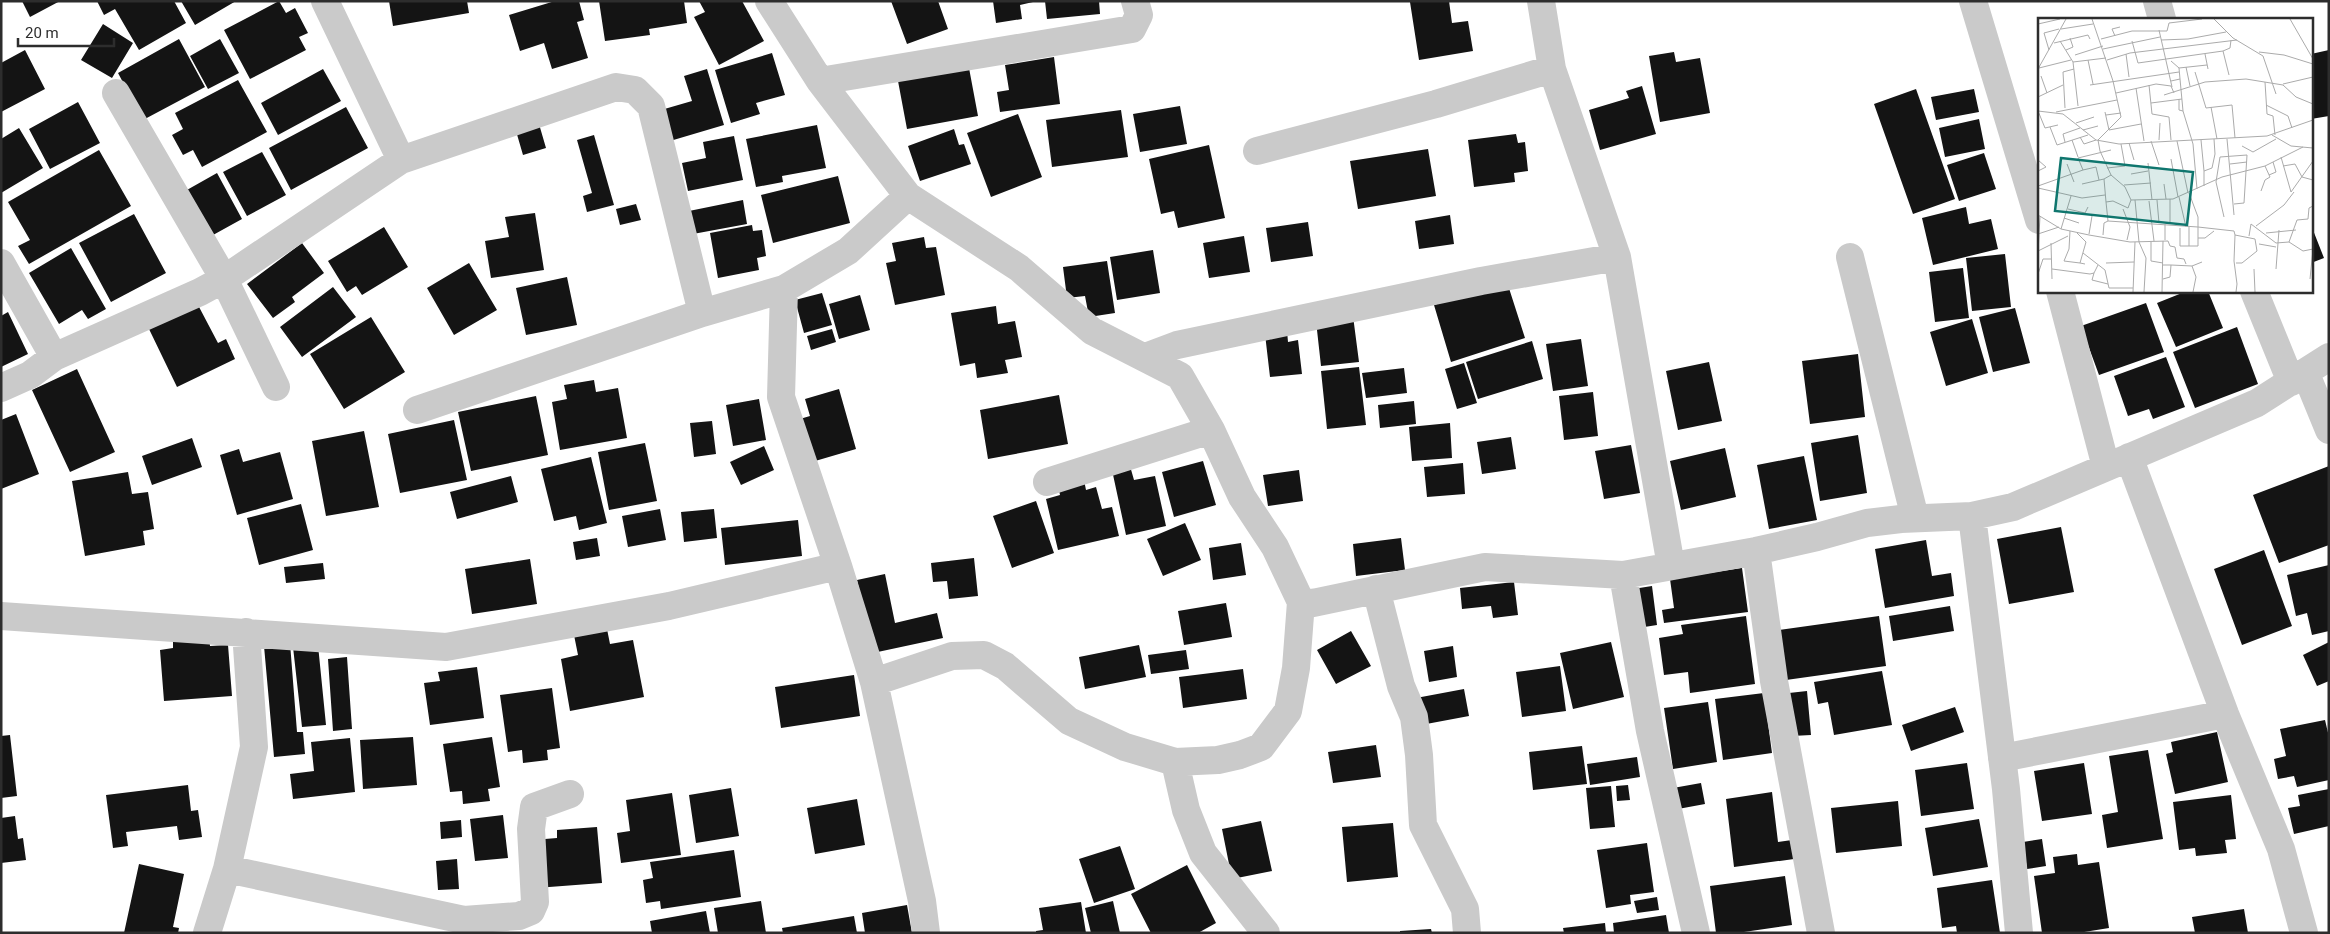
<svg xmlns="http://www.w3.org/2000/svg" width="2330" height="934" font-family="Roboto,sans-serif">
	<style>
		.building { fill: #141414 }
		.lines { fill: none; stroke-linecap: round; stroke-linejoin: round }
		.minor { stroke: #cacaca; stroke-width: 28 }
		.inset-road { fill: none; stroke: #ababab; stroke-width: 1 }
		.view { fill: #0f766e; fill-opacity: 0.15; stroke: #0f766e; stroke-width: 2.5 }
		.inset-edge { fill: none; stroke: #2d2d2d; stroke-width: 2.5 }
	</style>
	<rect width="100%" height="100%" fill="#fff"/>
	<path class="building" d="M22,1h38l-30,16z
		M97,1h77l12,22 -47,27 -24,-41 -11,6z
		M181,1h55l-41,24z
		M279,1l7,12 9,-5 13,25 -9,4 7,13 -56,29 -26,-49z
		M389,1h78l2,12 -76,13z
		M555,1h24l5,19 -7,2 11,36 -36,11 -8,-26 -24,8 -11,-36z
		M599,1h85l3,22 -38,6 1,6 -45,6z
		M699,1h43l22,40 -45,24 -25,-48 11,-5z
		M891,1h47l10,28 -41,15z
		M993,1h40v1l-13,3 2,14 -26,4z
		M1045,1h54l1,13 -53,5z
		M1449,1l3,22 16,-2 5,30 -54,9 -9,-58z
		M103,24l30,19 -21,35 -31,-18z
		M179,39l26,48 -62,33 -25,-47z
		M220,39l19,34 -31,16 -18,-33z
		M25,50l20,39 -44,23v-49z
		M2329,50v66l-18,3v-65z
		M1674,52l2,10 24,-4 10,55 -50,9 -11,-66z
		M772,53l13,42 -29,8 4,11 -29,9 -16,-53z
		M1054,57l6,47 -60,8 -3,-20 12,-2 -4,-25z
		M969,68l9,48 -71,13 -9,-48z
		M323,69l18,32 -63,34 -17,-32z
		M707,69l17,56 -54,16 -9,-31 31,-9 -8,-25z
		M238,80l29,52 -65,35 -9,-17 -10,5 -11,-20 11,-6 -8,-16z
		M1642,86l14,48 -56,16 -11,-40 40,-12 -3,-7z
		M1916,89l39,110 -42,15 -39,-110z
		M1974,89l5,23 -43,8 -5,-23z
		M78,102l22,41 -50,26 -21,-40z
		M1180,106l7,38 -47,8 -7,-38z
		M346,107l22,41 -77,42 -22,-42z
		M1121,110l7,47 -76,10 -6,-47z
		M1018,114l24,63 -51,20 -24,-64z
		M1979,119l6,30 -40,8 -6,-29z
		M539,124l7,24 -23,7 -7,-24z
		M817,125l9,43 -44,8 1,6 -27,5 -10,-48z
		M19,128l24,40 -42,25v-54z
		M954,129l5,16 5,-1 7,20 -51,17 -12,-35z
		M1516,134l2,9 7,-1 3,29 -14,2 1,9 -41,5 -6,-47z
		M594,135l20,70 -27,7 -4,-16 9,-3 -15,-53z
		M734,136l9,44 -55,11 -6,-28 24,-5 -3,-16z
		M1209,145l16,73 -47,10 -4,-17 -13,3 -12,-55z
		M1428,149l8,47 -78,13 -8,-48z
		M99,150l32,56 -102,58 -11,-18 12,-6 -22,-38z
		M262,152l24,43 -39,21 -24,-44z
		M1984,153l12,36 -37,12 -12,-36z
		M217,173l25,46 -38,21 -26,-45z
		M838,176l12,47 -77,20 -12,-48z
		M743,200l4,24 -54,10 -4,-23z
		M636,204l5,16 -21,5 -4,-16z
		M1966,207l3,17 22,-5 7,30 -65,16 -11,-47z
		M535,213l9,57 -53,8 -6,-37 24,-4 -4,-20z
		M134,214l32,59 -55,29 -32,-59z
		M1450,215l4,29 -35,5 -4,-28z
		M1308,222l5,34 -42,6 -5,-34z
		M752,225l1,6 9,-1 4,26 -9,2 2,12 -41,8 -8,-45z
		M2311,225l13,33 -13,5z
		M384,227l24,40 -46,28 -6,-9 -9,6 -19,-31z
		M1244,236l6,36 -41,6 -6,-35z
		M924,237l2,11 10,-1 9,48 -50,10 -9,-42 10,-2 -4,-18z
		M302,243l22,30 -32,24 3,5 -22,16 -26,-34z
		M71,248l35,61 -18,10 -6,-9 -23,14 -30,-51z
		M1153,250l7,43 -43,7 -7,-43z
		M2005,254l6,53 -39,4 -6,-53z
		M1107,261l8,52 -26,4 -4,-21 -18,2 -4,-31z
		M469,263l28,47 -43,25 -27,-47z
		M1963,268l6,50 -34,4 -6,-50z
		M567,277l10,48 -51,10 -10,-47z
		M1507,282l18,56 -74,24 -17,-57z
		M333,287l23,30 -54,40 -22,-30z
		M2187,291h21l15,37 -47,19 -19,-44z
		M822,293l10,32 -28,8 -9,-33z
		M860,295l10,35 -31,9 -10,-35z
		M2146,303l18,49 -65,23 -18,-49z
		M198,305l20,38 8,-4 9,20 -58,28 -28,-58z
		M996,306l2,18 17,-3 7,36 -17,3 3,13 -31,5 -2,-15 -15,3 -9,-53z
		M2015,308l15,55 -37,9 -14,-55z
		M8,312l20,42 -27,13v-51z
		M1353,316l6,46 -38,4 -5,-45z
		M371,317l34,55 -61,37 -34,-55z
		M1972,319l16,54 -42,13 -16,-54z
		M2237,327l21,57 -63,24 -22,-56z
		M832,329l4,13 -25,8 -4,-14z
		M1287,331l1,11 10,-2 4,34 -32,3 -5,-43z
		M1581,339l7,47 -35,5 -7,-47z
		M1532,341l11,38 -65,20 -12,-37z
		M1858,354l7,63 -55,7 -8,-63z
		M2166,357l19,50 -32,12 -4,-10 -21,7 -14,-40z
		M1709,362l13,59 -44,9 -12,-59z
		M1464,363l13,40 -20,6 -12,-40z
		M1359,367l7,58 -39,4 -6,-58z
		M1404,368l3,25 -41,5 -4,-25z
		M77,369l38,83 -45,20 -38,-82z
		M594,380l2,12 22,-4 9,50 -67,12 -8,-48 15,-3 -3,-14z
		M839,389l17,60 -51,15 -12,-43 17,-5 -5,-17z
		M1593,392l5,44 -34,4 -5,-44z
		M1059,395l9,49 -80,15 -8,-49z
		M536,396l12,59 -77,16 -13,-59z
		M759,399l7,41 -33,6 -7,-41z
		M1414,401l2,23 -36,4 -2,-23z
		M16,414l23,60 -38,15v-69z
		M454,420l13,60 -67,13 -12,-59z
		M712,421l4,33 -22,3 -4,-34z
		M1450,423l2,35 -40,3 -3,-34z
		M364,431l15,76 -53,9 -14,-75z
		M1858,435l9,58 -47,8 -9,-58z
		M1511,437l5,32 -34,5 -5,-32z
		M192,438l10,29 -50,18 -10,-29z
		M645,443l12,58 -48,9 -11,-58z
		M1631,445l9,48 -36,6 -9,-48z
		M764,446l10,24 -33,15 -11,-23z
		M1725,448l11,49 -55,13 -11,-49z
		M239,449l4,13 37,-10 13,47 -56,16 -17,-60z
		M1804,456l13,64 -48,9 -12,-64z
		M591,457l16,66 -28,7 -3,-14 -22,5 -13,-52z
		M1203,461l13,44 -42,12 -12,-45z
		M1463,463l2,31 -38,3 -3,-30z
		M1130,466l4,14 21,-4 11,50 -40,9 -14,-65z
		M2329,466v79l-50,18 -26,-68z
		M1299,470l4,31 -35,5 -5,-31z
		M128,472l4,22 16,-2 6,37 -11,2 2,14 -60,11 -13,-75z
		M1083,475l3,15 10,-3 6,22 10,-2 7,29 -61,14 -12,-51 14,-4 -3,-14z
		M511,476l7,26 -61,17 -7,-27z
		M1036,501l18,52 -42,15 -19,-52z
		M301,504l12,46 -54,15 -12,-47z
		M660,509l6,31 -38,7 -6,-31z
		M714,509l3,29 -33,4 -3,-30z
		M798,520l4,36 -77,9 -4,-37z
		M1185,523l16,37 -38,16 -16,-37z
		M2061,527l13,65 -65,12 -12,-65z
		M597,538l3,18 -24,4 -3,-18z
		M1401,538l4,32 -49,6 -3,-32z
		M1926,540l6,36 19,-3 3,23 -69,12 -10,-59z
		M1241,543l5,32 -33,5 -4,-32z
		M2264,550l28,76 -50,19 -28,-76z
		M974,558l4,38 -29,3 -2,-18 -14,1 -2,-19z
		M530,559l7,45 -65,10 -7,-45z
		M323,563l2,16 -39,4 -2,-16z
		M2329,565v66l-17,4 -5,-22 -11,3 -9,-41z
		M1742,568l6,44 -84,11 -2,-13 12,-2 -4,-29z
		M885,574l10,49 42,-10 6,25 -70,15 -16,-73z
		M1514,582l4,33 -25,3 -2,-12 -29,3 -2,-21z
		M1652,586l5,39 -19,3 -5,-39z
		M1226,603l6,34 -48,8 -6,-34z
		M1950,606l4,25 -61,10 -4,-25z
		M1746,616l9,68 -65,9 -2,-21 -24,3 -5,-37 24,-4 -2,-9z
		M1879,616l7,50 -100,14 -7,-50z
		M607,629l3,15 23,-4 11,57 -74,14 -9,-52 17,-4 -4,-20z
		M1351,631l20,35 -35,18 -19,-34z
		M209,636l1,10 18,-1 4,51 -68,5 -4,-51 13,-2v-9z
		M1611,642l13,55 -51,12 -13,-56z
		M2329,642v39l-12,5 -14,-31z
		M290,643l7,89h6l2,22 -31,3 -10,-111z
		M318,645l8,80 -24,2 -9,-80z
		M1139,645l7,32 -61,12 -6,-32z
		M1453,646l4,31 -28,5 -5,-31z
		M1186,650l3,19 -38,5 -3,-19z
		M347,657l5,72 -19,2 -5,-72z
		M1560,666l6,45 -44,6 -6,-45z
		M477,667l7,51 -54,7 -6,-42 16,-2 -2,-9z
		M1243,669l4,30 -64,9 -4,-31z
		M1882,671l10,54 -58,10 -6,-33 -10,2 -4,-22z
		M854,675l6,41 -79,12 -6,-41z
		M552,688l8,60 -13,2 1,10 -25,3 -1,-13 -14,2 -8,-57z
		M1464,689l5,27 -48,9 -5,-27z
		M1807,691l4,44 -19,1 -3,-43z
		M1764,693l8,60 -49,7 -8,-61z
		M1708,702l9,60 -44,7 -9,-61z
		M1955,707l9,25 -53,19 -9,-26z
		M2325,720l4,17v43l-32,7 -3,-11 -16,3 -4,-20 12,-3 -6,-27z
		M2217,732l11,50 -53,12 -9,-40 7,-2 -2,-10z
		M10,735l7,61 -16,2v-62z
		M413,737l4,48 -54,4 -3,-49z
		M492,737l8,50 -12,2 2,12 -27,3 -1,-13 -12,1 -7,-48z
		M350,738l5,54 -62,7 -3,-25 24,-3 -3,-29z
		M1376,745l5,32 -48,6 -5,-31z
		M1582,746l5,38 -54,6 -4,-38z
		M2148,750l15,89 -56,9 -5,-33 16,-3 -9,-56z
		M1637,757l3,20 -50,8 -3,-21z
		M1967,763l7,46 -53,7 -6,-46z
		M2084,763l8,51 -50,7 -8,-50z
		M1701,783l4,21 -27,5 -5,-21z
		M188,785l3,26 7,-1 4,27 -23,3 -2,-14 -51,6 2,14 -15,2 -7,-53z
		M1628,785l2,15 -13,1 -1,-15z
		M1611,786l4,41 -25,2 -4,-41z
		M731,788l8,48 -43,7 -7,-48z
		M2329,789v37l-35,8 -6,-26 12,-2 -2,-11z
		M1772,792l6,50 14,-2 2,19 -60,8 -8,-68z
		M672,793l9,62 -60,8 -4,-30 13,-2 -4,-31z
		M2231,795l5,44 -11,1 2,13 -31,3 -1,-8 -16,2 -6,-48z
		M857,799l8,46 -50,9 -8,-46z
		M1898,801l4,45 -66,7 -5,-45z
		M503,815l5,43 -33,3 -5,-42z
		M15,816l3,23 5,-1 3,22 -25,3v-45z
		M1979,819l9,48 -55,9 -8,-48z
		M461,820l1,17 -21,2 -1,-17z
		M1261,821l11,50 -40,8 -10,-50z
		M1393,823l5,54 -51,5 -5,-55z
		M597,827l5,56 -66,5 -3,-48 24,-2v-8z
		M2042,839l4,27 -19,3 -4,-27z
		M1647,843l7,49 -24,3 1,9 -25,4 -9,-58z
		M1120,846l15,43 -41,14 -15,-44z
		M734,850l7,47 -80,12 -1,-8 -14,2 -3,-23 10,-2 -3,-16z
		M2077,854l1,11 21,-3 10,66 -31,5h-36l-8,-57 21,-3 -2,-16z
		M457,859l2,30 -21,1 -2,-29z
		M139,864l45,10 -11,53 6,1 -1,5h-54z
		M1187,865l29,58 -18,10h-47l-20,-39z
		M1785,876l7,49 -55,8h-21l-6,-47z
		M1992,880l8,53h-43l-1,-7 -14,2 -5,-40z
		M1657,897l2,13 -22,3 -3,-12z
		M761,901l5,32h-48l-4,-25z
		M1113,901l7,32h-29l-6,-25z
		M1081,902l5,31h-50v-2l7,-1 -4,-22z
		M907,905l5,28h-47l-3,-20z
		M2244,909l4,24h-53l-3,-16z
		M706,911l4,22h-58l-2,-12z
		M1666,915l3,18h-55l-1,-10z
		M854,916l3,17h-74l-1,-5z
		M1605,923l1,10h-42l-1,-5z
		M1431,929l1,4h-32v-2z"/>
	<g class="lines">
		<path class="minor" d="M769,1l51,80 88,115 111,72 73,63 88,45 31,54 31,67 33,50 26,55 -5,66 -8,43 -27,36 -21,8 -22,5 -43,2 -50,-15 -56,-26 -64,-55 -21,-11 -32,1 -78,26 -36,-116 -57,-169 3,-108 64,-38 60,-55
			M1541,1l11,68 65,188 54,309
			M1973,1l66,219
			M2157,1l5,18
			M820,81l312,-52 7,-14 -4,-14
			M116,93l108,186 52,108
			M1257,151l179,-47 116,-35
			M401,160l215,-73 19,3 16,16 51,207
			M1850,257l65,261
			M1,263l53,94
			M2060,291l46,176
			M2254,291l37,91
			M1145,357l32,-12 304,-64 136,-24
			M2306,374l23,56
			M1,388l29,-13 24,-18 146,-65 24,-13 177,-119 -76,-159
			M417,410l285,-97 82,-24
			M2129,457l96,257 56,135 23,84
			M1047,482l164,-52
			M1972,516l34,273 13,144
			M1756,551l18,130 47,252
			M1623,575l27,156 46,202
			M1376,589l25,97 13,31 5,38 4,70 42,84 2,24
			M1301,602l12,1 172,-36 138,8 133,-24 61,-14 50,-14 34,-4 71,-3 41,-9 244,-104 72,-46
			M1,616l445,31 223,-41 169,-40
			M874,682l48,219 4,32
			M2002,758l223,-44
			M1175,762l11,48 17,43 63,80
			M227,869l237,51 55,-4 12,-5 4,-9 -4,-73 3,-22 36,-13
			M207,933l20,-64 27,-122 -8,-115"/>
	</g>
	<g transform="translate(2038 18)">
		<rect width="275" height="275" fill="#fff"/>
		<path class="inset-road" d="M54,1l21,62 8,36 -23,23 2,11 11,24 14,12 6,13 -3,8 -15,-7 -7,1 -2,-23 7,-4M176,1l19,19 30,18 13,38M252,1l23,40M0,6l22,-5M23,11l32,-5M121,12l13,57M77,18l-3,-7 8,-2M63,21l31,-8h35l2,-8 33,-4M123,22l27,-1 38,-7M22,23l13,21 5,44M94,23l6,22 85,-12 6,24M16,25l34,-8 2,4M65,31l57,-12M11,32l-5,-17 15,-4M28,32l7,-3 -3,-9M185,33l7,-3 1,-8M221,34l25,3 29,9M88,36l3,23M167,36l3,15M37,37l28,-9M50,42l5,24M69,42l23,-7 107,-13M35,44l33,-4M148,49l4,19M1,50l32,-8M141,50l28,-3M0,51l28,-50M157,54l11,36 26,-3 3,33M3,58l6,17M142,61l3,32 10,33 4,45M133,63l9,-2 -1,-11 -8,-7M227,64l2,32 6,2 2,19M245,66l30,-7M52,67l89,-13M111,67l3,29 17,3 2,23M98,70l8,53M78,75l40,-9 15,2 3,7M126,77l41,-13 41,-3 37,6 13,12 17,7M0,79l25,-12M141,81v11l4,1M113,85l31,-4M228,87l22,11 4,12M173,89l6,32M27,90l-2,-36 11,-3M0,93l25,3 33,26 23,4 148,-8 46,-16M0,93l7,17 13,-3M18,94l61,-12M67,94l4,18 32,-6M68,97l15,-2M38,105l18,-6M12,109l7,18 31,-10M45,112l15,-4M234,117l19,11 22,2M42,119l4,7 12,-4M189,121l7,76M34,122l6,17M121,122l1,-17M163,122l3,31M113,123l8,24M139,123l11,52M27,124l-2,-8 17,-6M91,125l5,17M204,128l11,6 23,-13M243,139l10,35 22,-31M133,141l7,38M0,142l8,7 -8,4M110,145l4,37M29,146l7,18M192,146l17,-2M245,148l12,-2 7,13 11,3M69,150l18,-2 -4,-22M45,152l13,-3 3,13M93,156l17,-3M231,157l7,-3 -3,-10M44,166l22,-5M126,166l2,15M86,167l27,-2M0,168l45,-16 -5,-12 33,-8M166,168v-15l8,-3 3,-14 -1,-15M0,170l44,10 23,-3M223,173l4,-11 5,-3 -5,-11M141,179l7,30M132,181v25M93,182l42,-1 49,-22 43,-11 38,-19M97,182l4,42 7,16 -2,34M119,182l2,23M111,183l5,40M30,191l17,4 3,-6M85,191l7,18 -3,13M0,197l23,14 28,6 41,7 38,-1 2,5 5,1 2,11 7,1 2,5M186,199l-8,-35 4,-25 27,-2 -3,48 -10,1M26,200l15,5M70,203l90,6 36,4 1,4M127,206v16M218,208l28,-21 10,-13M151,209v19M142,210v18h18v-29l-9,-24M23,211l10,-33M32,213l-1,18 -5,12 16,2M39,215l9,9 -6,21 5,1M228,215l30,-3M0,216l21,-7M51,216l3,-18M65,217l1,-12 4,-2 -2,-19M211,218l2,-12 25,19 13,-1 8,-22 11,-1 1,-11 4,-2M160,220h7l9,-7M113,224v19l12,2M251,224l14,9 10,-2M13,225l1,36M221,226l17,3M0,233l30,-15M0,235l2,-37M45,235l22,17 4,18h24M68,245l28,-1M198,245h6l15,-12 -2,-12 -20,-4 -1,26 3,23 -1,8M133,247l21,1 10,-4M154,248l4,11 -3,15M14,251l38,5 4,-1 4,-8M216,251l1,23M238,251l3,-39M56,255l-2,7 16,4M0,256l5,-15h8M125,261l7,-2 1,-12h-8M272,261l3,-30M95,274l2,-50M124,274l1,-51"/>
		<path class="view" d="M23,140l132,14 -6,53 -132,-14z"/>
		<rect width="275" height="275" class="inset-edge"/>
	</g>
	<rect width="2330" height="934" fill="none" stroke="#2d2d2d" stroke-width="5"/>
	<path d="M18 38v8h96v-8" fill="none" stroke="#2d2d2d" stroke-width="2.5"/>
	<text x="25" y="38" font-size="15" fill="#2d2d2d" stroke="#ffffff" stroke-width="4" paint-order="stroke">20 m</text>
</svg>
